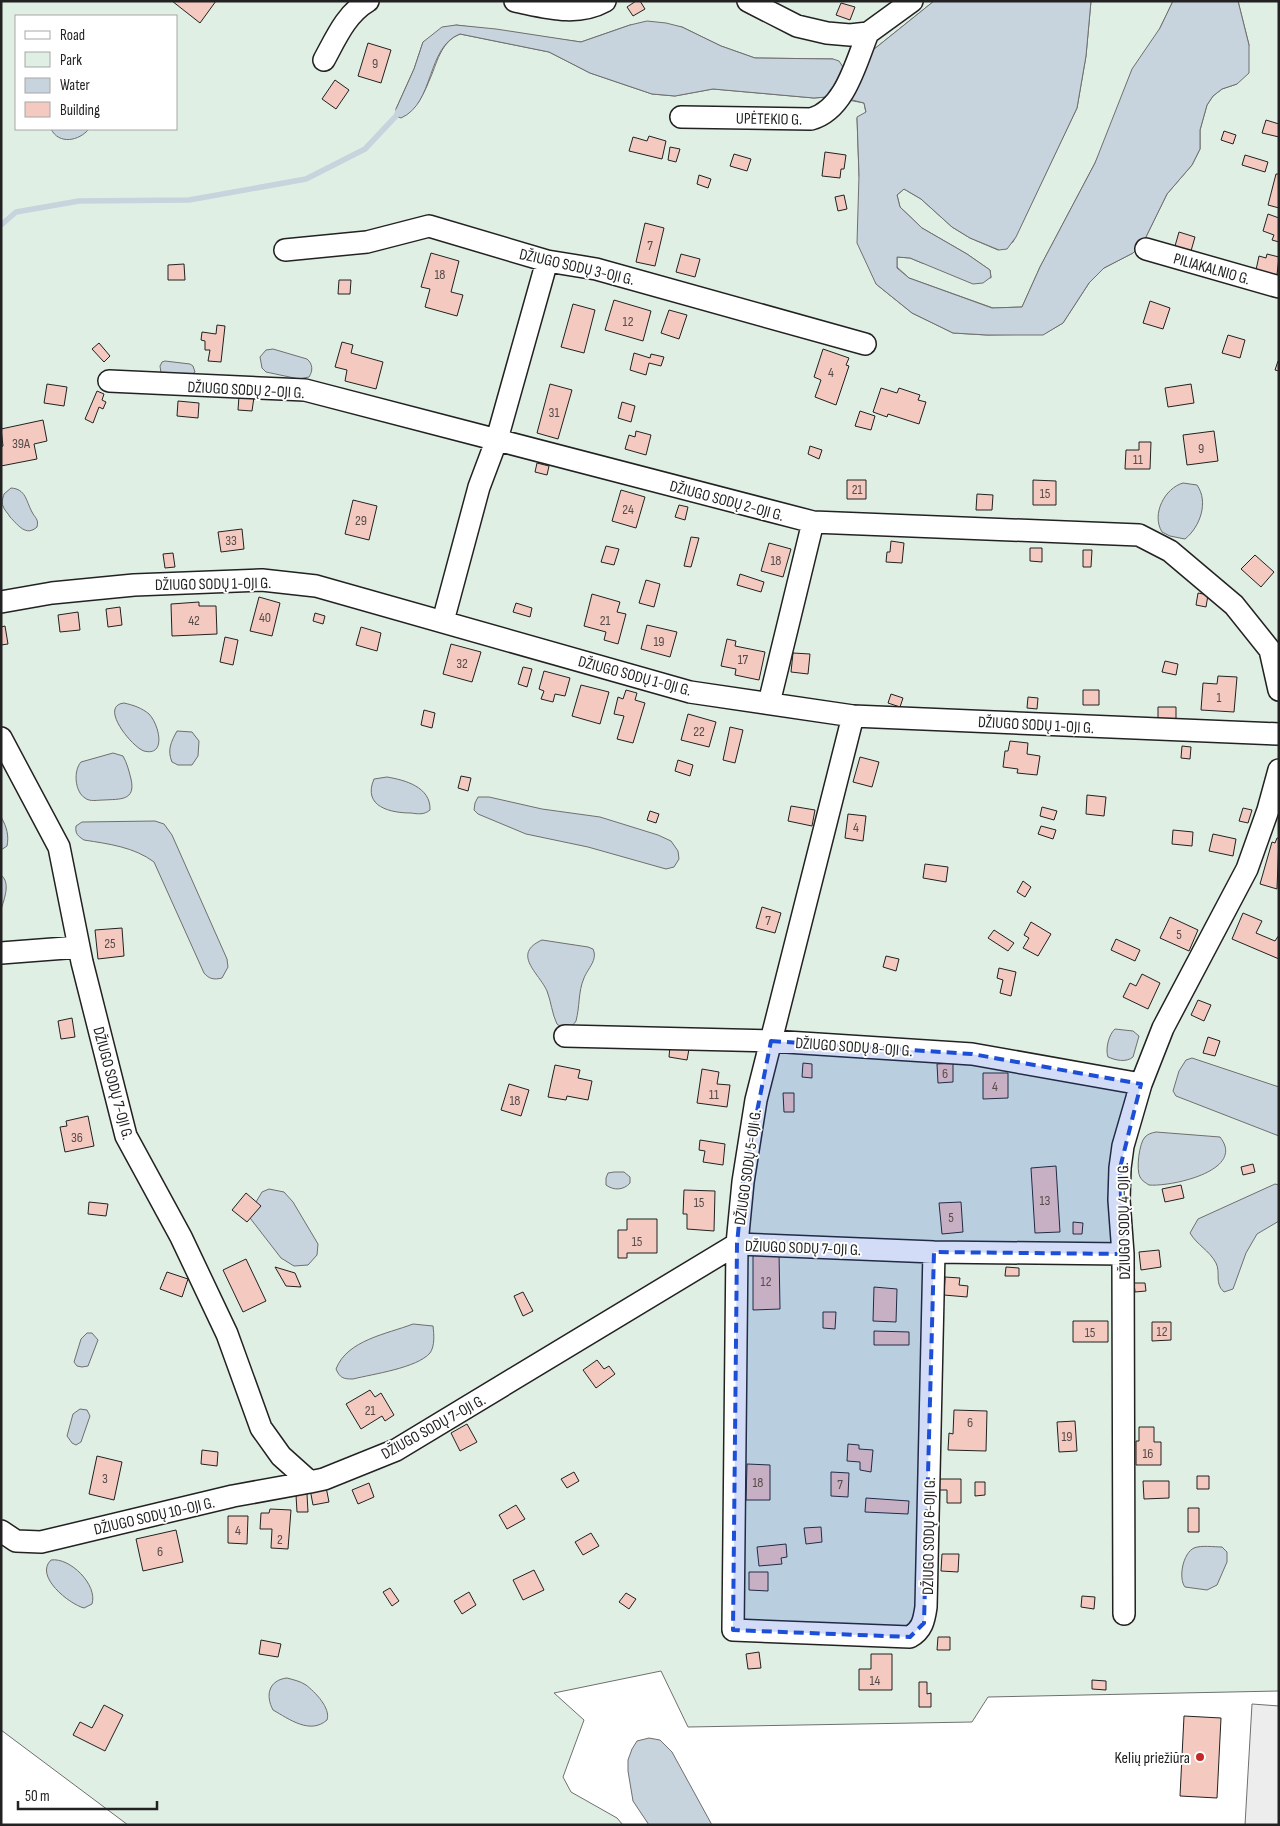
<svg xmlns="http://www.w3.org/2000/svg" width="1280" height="1826" font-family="'Sofia Sans Condensed',sans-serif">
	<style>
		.green { fill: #e0efe3; stroke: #6f6f6f; fill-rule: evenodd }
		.parking { fill: #ededed; stroke: #6f6f6f }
		.water { fill: #c7d3dd; stroke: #6f6f6f }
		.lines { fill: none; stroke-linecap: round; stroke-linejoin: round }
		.stream { stroke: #c7d3dd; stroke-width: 5.5 }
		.building { fill: #f3c9c0; stroke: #222 }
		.minor-casing { stroke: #222; stroke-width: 24 }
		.minor { stroke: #fff; stroke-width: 21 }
		.marked { fill: #1d4ed8; fill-opacity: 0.2; stroke: #1d4ed8; stroke-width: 4; stroke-dasharray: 10 6; stroke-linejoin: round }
		.poi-dot { fill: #c62828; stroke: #fff; stroke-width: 2 }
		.labels { text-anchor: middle; stroke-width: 4; stroke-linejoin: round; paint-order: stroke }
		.number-label { font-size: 14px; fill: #564c4a }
		.street-label { font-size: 16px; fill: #222; stroke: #fff }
		.poi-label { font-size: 16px; fill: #222; stroke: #fff; text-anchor: end }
	</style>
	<rect width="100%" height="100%" fill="#fff"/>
	<path class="green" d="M1,1h933l-66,53 -20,46 16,3 2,10 -9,5 2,57 17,109 36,29 41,20 34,2 57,-1 19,-11 26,-40 15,-15 29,-15 10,-10 24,-49 25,-29 8,-16v-19l7,-25 6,-9 9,-7 15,-5 12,-39 -11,-44h41v1690l-291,6 -16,25 -284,5 -27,-56 -107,22 30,27 -21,57 8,15 46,26 6,7h-495l-127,-95zM16,16h160v113h-160zM456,25l125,17 49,-17 52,2 39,19 34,12 78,1 -6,38 -13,1 -101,-9 -38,7 -23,-2 -62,-21 -41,-21 -89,-18c-20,8 -23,30 -31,47 -3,8 -7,15 -11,22l-22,6 18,-40 9,-27z
		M1091,1h82l-78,162 -55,104 -18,40 -29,1 -84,-30 -12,-11v-10l13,1 12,5 69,15 -1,-8 -23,-16 -45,-26 -22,-21 -3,-12 7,-6 17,10 31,28 18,11 28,12 15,-8 64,-134 9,-52z"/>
	<path class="parking" d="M1252,1704l27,2v119h-34z"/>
	<path class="water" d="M934,1h157l-5,55 -9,52 -61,129 -9,12 -8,1 -29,-12 -18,-11 -31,-28 -17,-10 -7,6 3,12 22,21 45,26 23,16 1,7 -8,6 -10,1 -63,-26 -13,-1v11l12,10 83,30 30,-1 18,-40 55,-104 37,-94 28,-41 13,-27h65l11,44v28l-12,11 -15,5 -9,7 -6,9 -7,25v19l-8,16 -25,29 -24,49 -10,10 -29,15 -15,15 -26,40 -20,12h-56l-34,-2 -41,-20 -36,-29 -19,-41 2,-68 -2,-58 9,-5 -2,-9 -16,-4 20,-45z
		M647,21l19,2 16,4 39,19 34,12 78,1 6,2 4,6 -4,15 -12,15 -13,1 -101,-9 -38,7 -23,-2 -62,-21 -41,-21 -89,-18c-34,13 -25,69 -59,84l-5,-2v-7l18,-40 9,-27 19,-15 14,-2 40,4 85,13 49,-17z
		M51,129h38c-10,12 -30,16 -38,0z
		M273,349l34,10c6,5 6,12 2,18l-10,2 -33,-7 -4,-4 -2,-11 6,-7z
		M165,361l25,3 3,2 2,6 -3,2 -31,-1 -1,-7 2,-4z
		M1183,483l14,2c12,17 3,42 -12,54l-15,-3 -8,-4c-11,-18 3,-44 21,-49z
		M11,488c15,1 15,13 21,24 3,6 7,7 5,15 -11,10 -19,-2 -27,-10 -2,-4 -6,-7 -7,-11 -2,-4 0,-8 1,-12z
		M124,703c9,2 18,5 25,11 10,10 18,43 -5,37 -11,-3 -46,-45 -20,-48z
		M177,731l15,1 7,9 -1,15 -6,9h-14l-6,-3c-5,-12 -1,-20 5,-31z
		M113,753l10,3c4,7 6,15 8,23 5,22 -11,20 -27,21 -7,0 -14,2 -19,-2 -10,-6 -12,-27 -4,-36z
		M387,777c18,3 44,10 43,33 -6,5 -12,4 -19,3 -20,0 -49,-6 -37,-34z
		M478,797h11l53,12 58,8 58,18 13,6 7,10 1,8 -5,8 -8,2 -78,-22 -62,-13 -48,-20 -4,-4 1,-7z
		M1,817c6,10 8,19 6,29l-6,4z
		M155,821l9,3 8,11 55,124 1,8 -6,11c-8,2 -13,1 -18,-5l-50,-111c-20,-15 -45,-18 -70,-22 -6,-4 -9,-6 -8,-14l6,-4z
		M1,875c10,8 3,24 0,35z
		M542,940l46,7 5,2c5,11 -5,19 -9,29 -6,14 -4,28 -8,43 -4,7 -12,9 -19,3 -5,-10 -6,-23 -10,-33 -8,-18 -36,-37 -5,-51z
		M1115,1029l18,2 6,5 -6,21c-7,6 -18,3 -25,0 -3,-8 1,-23 7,-28z
		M1192,1058l87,29v49l-103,-40 -3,-5 6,-20 7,-11z
		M1156,1132l64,5c27,34 -50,50 -71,48 -3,-2 -7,-4 -9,-8 -4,-7 -1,-34 5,-40 3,-3 6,-4 11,-5z
		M614,1172h10l6,5v6c-6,7 -16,8 -24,2v-7l2,-5z
		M1275,1184l4,1v36l-22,13 -11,19 -13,36 -9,3c-10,-9 -3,-19 -8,-29 -7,-13 -19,-18 -26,-30l8,-14z
		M269,1189l15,3 9,10 25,42 -1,11 -9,10 -14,1 -13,-8 -31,-40 10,-12 -4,-4 6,-10z
		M413,1324l20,2c1,8 2,20 -3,27 -13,15 -57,21 -77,26 -10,0 -13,-1 -17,-10 11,-29 51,-35 77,-45z
		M87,1333h5l6,7 -10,26 -6,1 -5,-1 -3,-4 7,-23z
		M80,1409l7,1 3,6 -9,26 -5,3 -4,-2 -5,-7 6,-22z
		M1222,1547l5,5v10l-10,23 -10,5 -22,-3c-7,-9 -2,-34 9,-39 7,-3 20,-1 28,-1z
		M51,1560c19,-3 47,25 41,44l-8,4c-15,-4 -50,-32 -33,-48z
		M287,1678c7,2 13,3 19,7 9,7 25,23 21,35 -17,15 -38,-1 -54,-10 -8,-15 -4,-30 14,-32z
		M649,1738l11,2 12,12 40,73h-63l-16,-24 -5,-30v-11l4,-11 5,-8z"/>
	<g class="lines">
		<path class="stream" d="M1,225l15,-13 63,-11 110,-1 117,-21 59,-30 31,-33 3,-6"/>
	</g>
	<path class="building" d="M172,1h44l-16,22z
		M636,1h4l5,8 -12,7 -6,-9z
		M841,3l14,4 -5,13 -14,-5z
		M368,43l23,7 -10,33 -23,-7z
		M335,80l14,10 -13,19 -14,-10z
		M1266,120l13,4v13l-17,-4z
		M1224,131l12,4 -3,9 -12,-4z
		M649,136l17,5 -4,18 -33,-8 4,-14 14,4z
		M670,147l10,2 -4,13 -8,-2z
		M825,152l21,3 -2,14h-3l-1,9 -18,-2z
		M734,154l17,5 -4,12 -17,-5z
		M1245,155l23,7 -3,10 -23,-7z
		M1276,174h3v34l-11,-3z
		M699,175l12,4 -3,9 -11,-4z
		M844,195l3,14 -9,2 -3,-14z
		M1268,214l11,4v24l-7,-2 2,-5 -11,-4z
		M645,223l19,5 -9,38 -19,-4z
		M1179,232l16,5 -6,21 -16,-5z
		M431,253l28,8 -8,31 12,3 -6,21 -32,-9 5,-18 -9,-2z
		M681,254l19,5 -5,18 -19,-5z
		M1267,254l12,3 -2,18 -21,-5 3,-14 7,2z
		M184,264l1,16h-17v-15z
		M339,280h12l-1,14h-12z
		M614,300l37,11 -8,30 -38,-11z
		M1150,301l20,7 -7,21 -20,-6z
		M573,304l22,6 -11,43 -23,-6z
		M669,310l18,5 -8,24 -18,-6z
		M217,325l8,1 -4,36 -13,-1 2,-11h-5v-9l-4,-1 1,-8 14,2z
		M1228,335l17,5 -5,18 -18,-5z
		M342,342l11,3 -2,8 32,9 -7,27 -31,-8 2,-11 -12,-3z
		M99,343l11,13 -6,6 -12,-13z
		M823,349l26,9 -3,7 3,1 -13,39 -21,-8 6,-17 -7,-3z
		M634,353l16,5 1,-4 13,3 -3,9 -12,-3 -3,12 -16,-5z
		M1278,361l1,1v9l-4,-1z
		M47,384l20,3 -3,19 -20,-3z
		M550,384l22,6 -14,49 -21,-6z
		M1191,384l3,19 -26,4 -3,-19z
		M881,388l16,5 2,-5 21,7 -2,5 8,2 -7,22 -31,-10 -1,3 -14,-5z
		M97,391l7,3 -2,6 4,2 -3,7 -4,-2 -6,16 -8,-4z
		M239,396l15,1 -2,14 -14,-1z
		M178,401l21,2 -1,15 -21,-2z
		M622,402l13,4 -4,16 -13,-4z
		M860,411l15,5 -4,14 -16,-4z
		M43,420l4,21 -13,3 3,15 -36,7v-19l2,-1 -2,-17z
		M636,431l15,4 -5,20 -21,-6 4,-14 6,2z
		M1214,431l4,30 -31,4 -4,-30z
		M1139,442h12l-1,27h-25l1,-19h13z
		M810,446l12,4 -3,9 -11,-5z
		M537,463l12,3 -2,9 -12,-3z
		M847,480h19v19h-19z
		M1033,480l23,1v24h-23z
		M621,490l24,7 -9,31 -24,-7z
		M977,494l16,1 -1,15h-16z
		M353,500l24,6 -8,34 -24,-6z
		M679,505l9,2 -3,13 -10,-3z
		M242,529l2,20 -23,3 -3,-20z
		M691,537l8,1 -8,29 -7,-1z
		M891,541l13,2 -2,20 -16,-1 1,-10h3z
		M769,543l22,6 -8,28 -22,-6z
		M606,546l13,3 -5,16 -13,-3z
		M1030,548h12v14l-12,-1z
		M1083,550h9l-1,17h-8z
		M173,553l2,14 -10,1 -2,-14z
		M1255,555l19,17 -13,15 -20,-18z
		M740,574l24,8 -3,10 -24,-7z
		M646,580l14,4 -6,23 -15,-4z
		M1198,593l10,2 -2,12 -10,-2z
		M592,594l28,8 -3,10 9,2 -8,30 -14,-4 2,-8 -22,-6z
		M259,597l21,6 -8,33 -22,-5z
		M199,602v4h17l1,28 -45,2 -1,-32z
		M516,603l16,5 -2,9 -17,-5z
		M120,607l2,18 -14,2 -2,-18z
		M78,612l2,18 -20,2 -2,-17z
		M315,613l10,3 -2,8 -10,-3z
		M647,625l30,7 -7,25 -29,-8z
		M5,626l3,18 -7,1v-18z
		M361,627l20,6 -4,18 -21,-6z
		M225,637l13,3 -5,25 -13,-3z
		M727,639l9,2 -1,5 30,6 -6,28 -24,-5 1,-6 -15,-3z
		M451,644l30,8 -9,30 -29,-8z
		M793,653l17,1 -2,20 -17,-2z
		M1165,661l13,3 -2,11 -14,-3z
		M523,667l9,2 -5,18 -9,-3z
		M544,671l26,7 -5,18 -10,-2 -2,8 -12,-3 3,-8 -5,-2z
		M1218,676l19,1 -3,35 -33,-2 2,-27 14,1z
		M581,685l28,7 -9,32 -28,-8z
		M626,690l11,3 -2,7 10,3 -12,40 -16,-4 7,-23 -10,-2 4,-17 5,2z
		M1083,690h16v15h-16z
		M891,694l12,4 -3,9 -12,-4z
		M1028,697l10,1 -1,11 -10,-1z
		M1158,707h18v12h-18z
		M424,710l11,3 -3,15 -11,-3z
		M688,714l28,8 -7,25 -28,-7z
		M730,727l13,3 -8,33 -12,-3z
		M1010,741l18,2 -1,11 13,2 -3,19 -20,-2 1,-4 -15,-2 2,-16h3z
		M1182,746l9,1 -1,12 -9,-1z
		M860,757l19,5 -7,25 -19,-5z
		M678,760l15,5 -3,11 -15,-5z
		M461,776l10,2 -3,13 -10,-3z
		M1087,795l19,2 -2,19 -18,-2z
		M791,806l24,4 -3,16 -24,-5z
		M1042,807l15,4 -3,9 -14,-4z
		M1243,808l9,2 -4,13 -9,-2z
		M650,811l9,3 -3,9 -9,-3z
		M848,814l18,2 -3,25 -18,-3z
		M1041,826l15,4 -3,9 -15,-5z
		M1173,830l20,2 -1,14 -20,-2z
		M1213,834l23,5 -3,17 -24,-5z
		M1277,838h2l-2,51 -17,-5 12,-42 3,1z
		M925,864l23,3 -2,15 -23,-4z
		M1023,881l8,6 -6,10 -8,-5z
		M762,907l19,6 -6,20 -19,-5z
		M1243,913l19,8 -6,12 19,8 4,-6v24l-47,-20z
		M1170,917l28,13 -9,21 -29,-13z
		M1031,922l20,12 -13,22 -15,-8 6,-10 -5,-3z
		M122,928l2,28 -26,3 -3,-29z
		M994,930l20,13 -6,8 -20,-13z
		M1116,939l24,11 -5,11 -24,-11z
		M886,956l13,3 -3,12 -13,-4z
		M999,968l17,4 -5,24 -11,-3 3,-13 -6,-2z
		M1142,974l18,9 -12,26 -25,-12 7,-14 6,3z
		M1198,1000l13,5 -7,16 -13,-6z
		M72,1018l3,19 -14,2 -3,-18z
		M1208,1037l12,4 -5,15 -12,-3z
		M670,1046l19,3 -2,11 -18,-3z
		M803,1063l9,1v14l-10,-1z
		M953,1063v19l-15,1 -1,-19z
		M555,1065l25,5 -2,8 14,3 -4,19 -21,-4 -1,4 -18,-3z
		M702,1069l17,3 -2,12 13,1 -3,22 -30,-4z
		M983,1073h25v25l-25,1z
		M509,1084l20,6 -8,26 -20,-6z
		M783,1093h11v19h-10z
		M88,1116l6,30 -29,6 -5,-25 7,-1 -1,-5z
		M700,1140l25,4 -2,21 -20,-3 2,-11 -6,-1z
		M1253,1164l2,8 -12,3 -2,-8z
		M1056,1166l4,66 -25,1 -4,-65z
		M1181,1185l3,13 -19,4 -3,-13z
		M684,1190l31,1 -1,40 -27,-2v-15h-4z
		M246,1193l15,13 -14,16 -15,-12z
		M89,1202l19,2 -2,12 -18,-2z
		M961,1202l2,30 -21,2 -3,-31z
		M627,1219h30v34h-30v5h-9v-28h9z
		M1073,1222l10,1 -1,11h-9z
		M1159,1250l2,17 -20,3 -2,-18z
		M753,1252h26l1,57 -27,1z
		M246,1259l20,42 -23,11 -20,-42z
		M275,1267l20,6 6,14 -15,-1z
		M1006,1267l13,1v8h-14z
		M167,1272l21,7 -6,18 -22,-8z
		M945,1277l15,1 -1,7 9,1 -1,11 -23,-2z
		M1134,1283h11l1,8 -11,1z
		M874,1287l23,2 -1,33 -23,-1z
		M523,1292l10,19 -10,5 -9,-20z
		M823,1312h13l-1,17 -12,-1z
		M1073,1321h35v21h-35z
		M1152,1322h19v18l-19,1z
		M874,1331l35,1v13h-35z
		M597,1360l7,9 5,-3 6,8 -19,14 -13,-18z
		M370,1390l5,7 6,-4 13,22 -9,6 -3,-5 -21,13 -15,-25z
		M954,1410l33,1 -1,40 -38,-1 1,-17 4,1z
		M1075,1421l2,30 -18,1 -2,-30z
		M467,1424l10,18 -17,9 -9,-18z
		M1139,1427h15v15h7v23h-25v-24h3z
		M848,1444l11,1v4l14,1 -2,22 -11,-2v-8l-13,-1z
		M202,1450l16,2 -1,14 -16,-2z
		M97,1456l25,6 -8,38 -25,-6z
		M747,1464l23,1v35h-24z
		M574,1472l5,9 -12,7 -6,-9z
		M831,1472l18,1 -1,24 -17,-1z
		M1197,1476h12v13h-12z
		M939,1479h22v24h-14v-13h-8z
		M1143,1481h26v17l-25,1z
		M975,1482h10v13l-10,1z
		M369,1483l5,14 -16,7 -6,-14z
		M326,1487l3,15 -16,3 -3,-16z
		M307,1494l1,18h-11l-1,-17z
		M866,1498l43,3 -1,13 -43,-2z
		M516,1505l9,14 -18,10 -8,-14z
		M1188,1508h11v24h-11z
		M270,1509l21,1 -3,39 -17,-1 1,-19h-12l1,-16h8z
		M228,1516h20l-1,28 -19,-1z
		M821,1527l1,15 -16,2 -2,-16z
		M176,1530l7,32 -40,9 -7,-32z
		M591,1533l8,13 -16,9 -8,-13z
		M786,1544l1,13 -6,1 1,6 -23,2 -2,-19z
		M942,1554h17l-1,18 -17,-1z
		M534,1570l10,20 -21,10 -10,-20z
		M749,1572h19v19l-19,-1z
		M390,1588l9,13 -7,5 -9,-14z
		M469,1592l7,13 -14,9 -8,-13z
		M626,1593l10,6 -7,10 -10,-7z
		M1082,1596l13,1 -1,12 -13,-2z
		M938,1637h12v13h-13z
		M261,1640l20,4 -3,13 -19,-3z
		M759,1652l2,16 -13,1 -2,-15z
		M871,1654h21v36h-33v-21h12z
		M1092,1680l14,1v9l-14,-1z
		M919,1682h8v12l4,-1v14h-12z
		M104,1705l19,10 -18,36 -32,-16 7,-13 12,6z
		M1184,1716l37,2 -4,80 -37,-2z"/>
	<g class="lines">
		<defs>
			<path id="minor" d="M515,1c30,6 61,16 90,0
				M748,1l49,25 30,7 23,2 18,-2 44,-32
				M324,60c12,-22 22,-46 44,-59
				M681,117l130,2c34,-9 45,-57 57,-86
				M1146,249l133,38
				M285,250l82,-8 62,-16 118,35 49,8 269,75
				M109,381l196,9 508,132 326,13 31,16 64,54 36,45 9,40
				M1,602l51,-9 82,-8 128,-5 54,6 374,106 163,24 426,18
				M443,621l36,-134 18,-48 50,-178
				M769,703l44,-181
				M853,716l-97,384 -13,82 -6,62 -4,386 177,7c12,-7 14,-16 16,-30l8,-355
				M1,738l58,109 23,115 44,174 55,101 46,97 34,94 20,28 29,26 14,-3 72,-29 341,-206 197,8 189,2
				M1,953l78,-6
				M565,1036l206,5 201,13 169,30
				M1,1531l15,10 25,1 192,-46 77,-14
				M1124,1614l-1,-360 -4,-54 1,-32 3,-22 18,-62 22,-56 84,-159 21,-59 11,-40"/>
		</defs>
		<use href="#minor" class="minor-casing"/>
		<use href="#minor" class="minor"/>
	</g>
	<path class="marked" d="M771,1041l201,13 169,30 -21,84 3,86 -189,-2 -10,371 -14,14 -177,-7 4,-386 6,-62z"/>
	<circle class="poi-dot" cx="1200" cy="1757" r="5"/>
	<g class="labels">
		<g class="number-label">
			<text x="375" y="68">9</text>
			<text x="650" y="250">7</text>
			<text x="440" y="279">18</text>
			<text x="628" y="326">12</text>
			<text x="831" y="377">4</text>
			<text x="554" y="417">31</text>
			<text x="21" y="448">39A</text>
			<text x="1201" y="453">9</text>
			<text x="1138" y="464">11</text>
			<text x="857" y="494">21</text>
			<text x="1045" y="498">15</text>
			<text x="628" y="514">24</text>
			<text x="361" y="525">29</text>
			<text x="231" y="545">33</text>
			<text x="776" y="565">18</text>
			<text x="265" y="622">40</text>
			<text x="194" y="625">42</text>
			<text x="605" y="625">21</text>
			<text x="659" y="646">19</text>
			<text x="743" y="664">17</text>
			<text x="462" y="668">32</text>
			<text x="1219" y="702">1</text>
			<text x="699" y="736">22</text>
			<text x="856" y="832">4</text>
			<text x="768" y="925">7</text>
			<text x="1179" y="939">5</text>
			<text x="110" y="948">25</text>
			<text x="945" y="1078">6</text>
			<text x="995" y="1091">4</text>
			<text x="714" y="1099">11</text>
			<text x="515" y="1105">18</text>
			<text x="77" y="1142">36</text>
			<text x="1045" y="1205">13</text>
			<text x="699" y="1207">15</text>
			<text x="951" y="1222">5</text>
			<text x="637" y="1246">15</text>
			<text x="766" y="1286">12</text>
			<text x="1162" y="1336">12</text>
			<text x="1090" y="1337">15</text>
			<text x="370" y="1415">21</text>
			<text x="970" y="1427">6</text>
			<text x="1067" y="1441">19</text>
			<text x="1148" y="1458">16</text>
			<text x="105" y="1483">3</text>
			<text x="758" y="1487">18</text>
			<text x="840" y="1489">7</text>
			<text x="238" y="1535">4</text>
			<text x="280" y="1544">2</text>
			<text x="160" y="1556">6</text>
			<text x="875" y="1685">14</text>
		</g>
		<g class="street-label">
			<text transform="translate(769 118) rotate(1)" y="6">UPĖTEKIO G.</text>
			<text transform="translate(577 266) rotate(13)" y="6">DŽIUGO SODŲ 3-OJI G.</text>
			<text transform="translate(1212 268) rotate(16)" y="6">PILIAKALNIO G.</text>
			<text transform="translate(246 389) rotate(3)" y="6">DŽIUGO SODŲ 2-OJI G.</text>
			<text transform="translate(727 500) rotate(15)" y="6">DŽIUGO SODŲ 2-OJI G.</text>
			<text transform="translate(213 583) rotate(-1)" y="6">DŽIUGO SODŲ 1-OJI G.</text>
			<text transform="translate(635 675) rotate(15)" y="6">DŽIUGO SODŲ 1-OJI G.</text>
			<text transform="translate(1036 724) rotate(3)" y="6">DŽIUGO SODŲ 1-OJI G.</text>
			<text transform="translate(854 1046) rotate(4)" y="6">DŽIUGO SODŲ 8-OJI G.</text>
			<text transform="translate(114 1083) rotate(75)" y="6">DŽIUGO SODŲ 7-OJI G.</text>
			<text transform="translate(747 1167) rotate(-82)" y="6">DŽIUGO SODŲ 5-OJI G.</text>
			<text transform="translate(1123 1221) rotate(-91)" y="6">DŽIUGO SODŲ 4-OJI G.</text>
			<text transform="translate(803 1247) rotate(2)" y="6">DŽIUGO SODŲ 7-OJI G.</text>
			<text transform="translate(433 1426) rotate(-29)" y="6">DŽIUGO SODŲ 7-OJI G.</text>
			<text transform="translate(154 1515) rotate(-13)" y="6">DŽIUGO SODŲ 10-OJI G.</text>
			<text transform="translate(928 1536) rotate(-89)" y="6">DŽIUGO SODŲ 6-OJI G.</text>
		</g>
		<g class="poi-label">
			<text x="1190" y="1763">Kelių priežiūra</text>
		</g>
	</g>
	<rect width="1280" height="1826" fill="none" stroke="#222222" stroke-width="5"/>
	<rect x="15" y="15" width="162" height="115" fill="#ffffff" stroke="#a7a7a7"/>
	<rect x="25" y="31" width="25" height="8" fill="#ffffff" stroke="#a7a7a7"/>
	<text x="60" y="40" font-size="15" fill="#222222">Road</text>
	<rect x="25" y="52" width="25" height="15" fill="#e0efe3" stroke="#a7a7a7"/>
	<text x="60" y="65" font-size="15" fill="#222222">Park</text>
	<rect x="25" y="78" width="25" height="15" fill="#c7d3dd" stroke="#a7a7a7"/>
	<text x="60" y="90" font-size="15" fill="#222222">Water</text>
	<rect x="25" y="102" width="25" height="15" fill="#f3c9c0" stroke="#a7a7a7"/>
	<text x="60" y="115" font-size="15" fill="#222222">Building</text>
	<path d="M18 1801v8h139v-8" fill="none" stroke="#222222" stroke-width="2.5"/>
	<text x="25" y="1801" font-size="15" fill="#222222" stroke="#ffffff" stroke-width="4" paint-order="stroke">50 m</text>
</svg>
